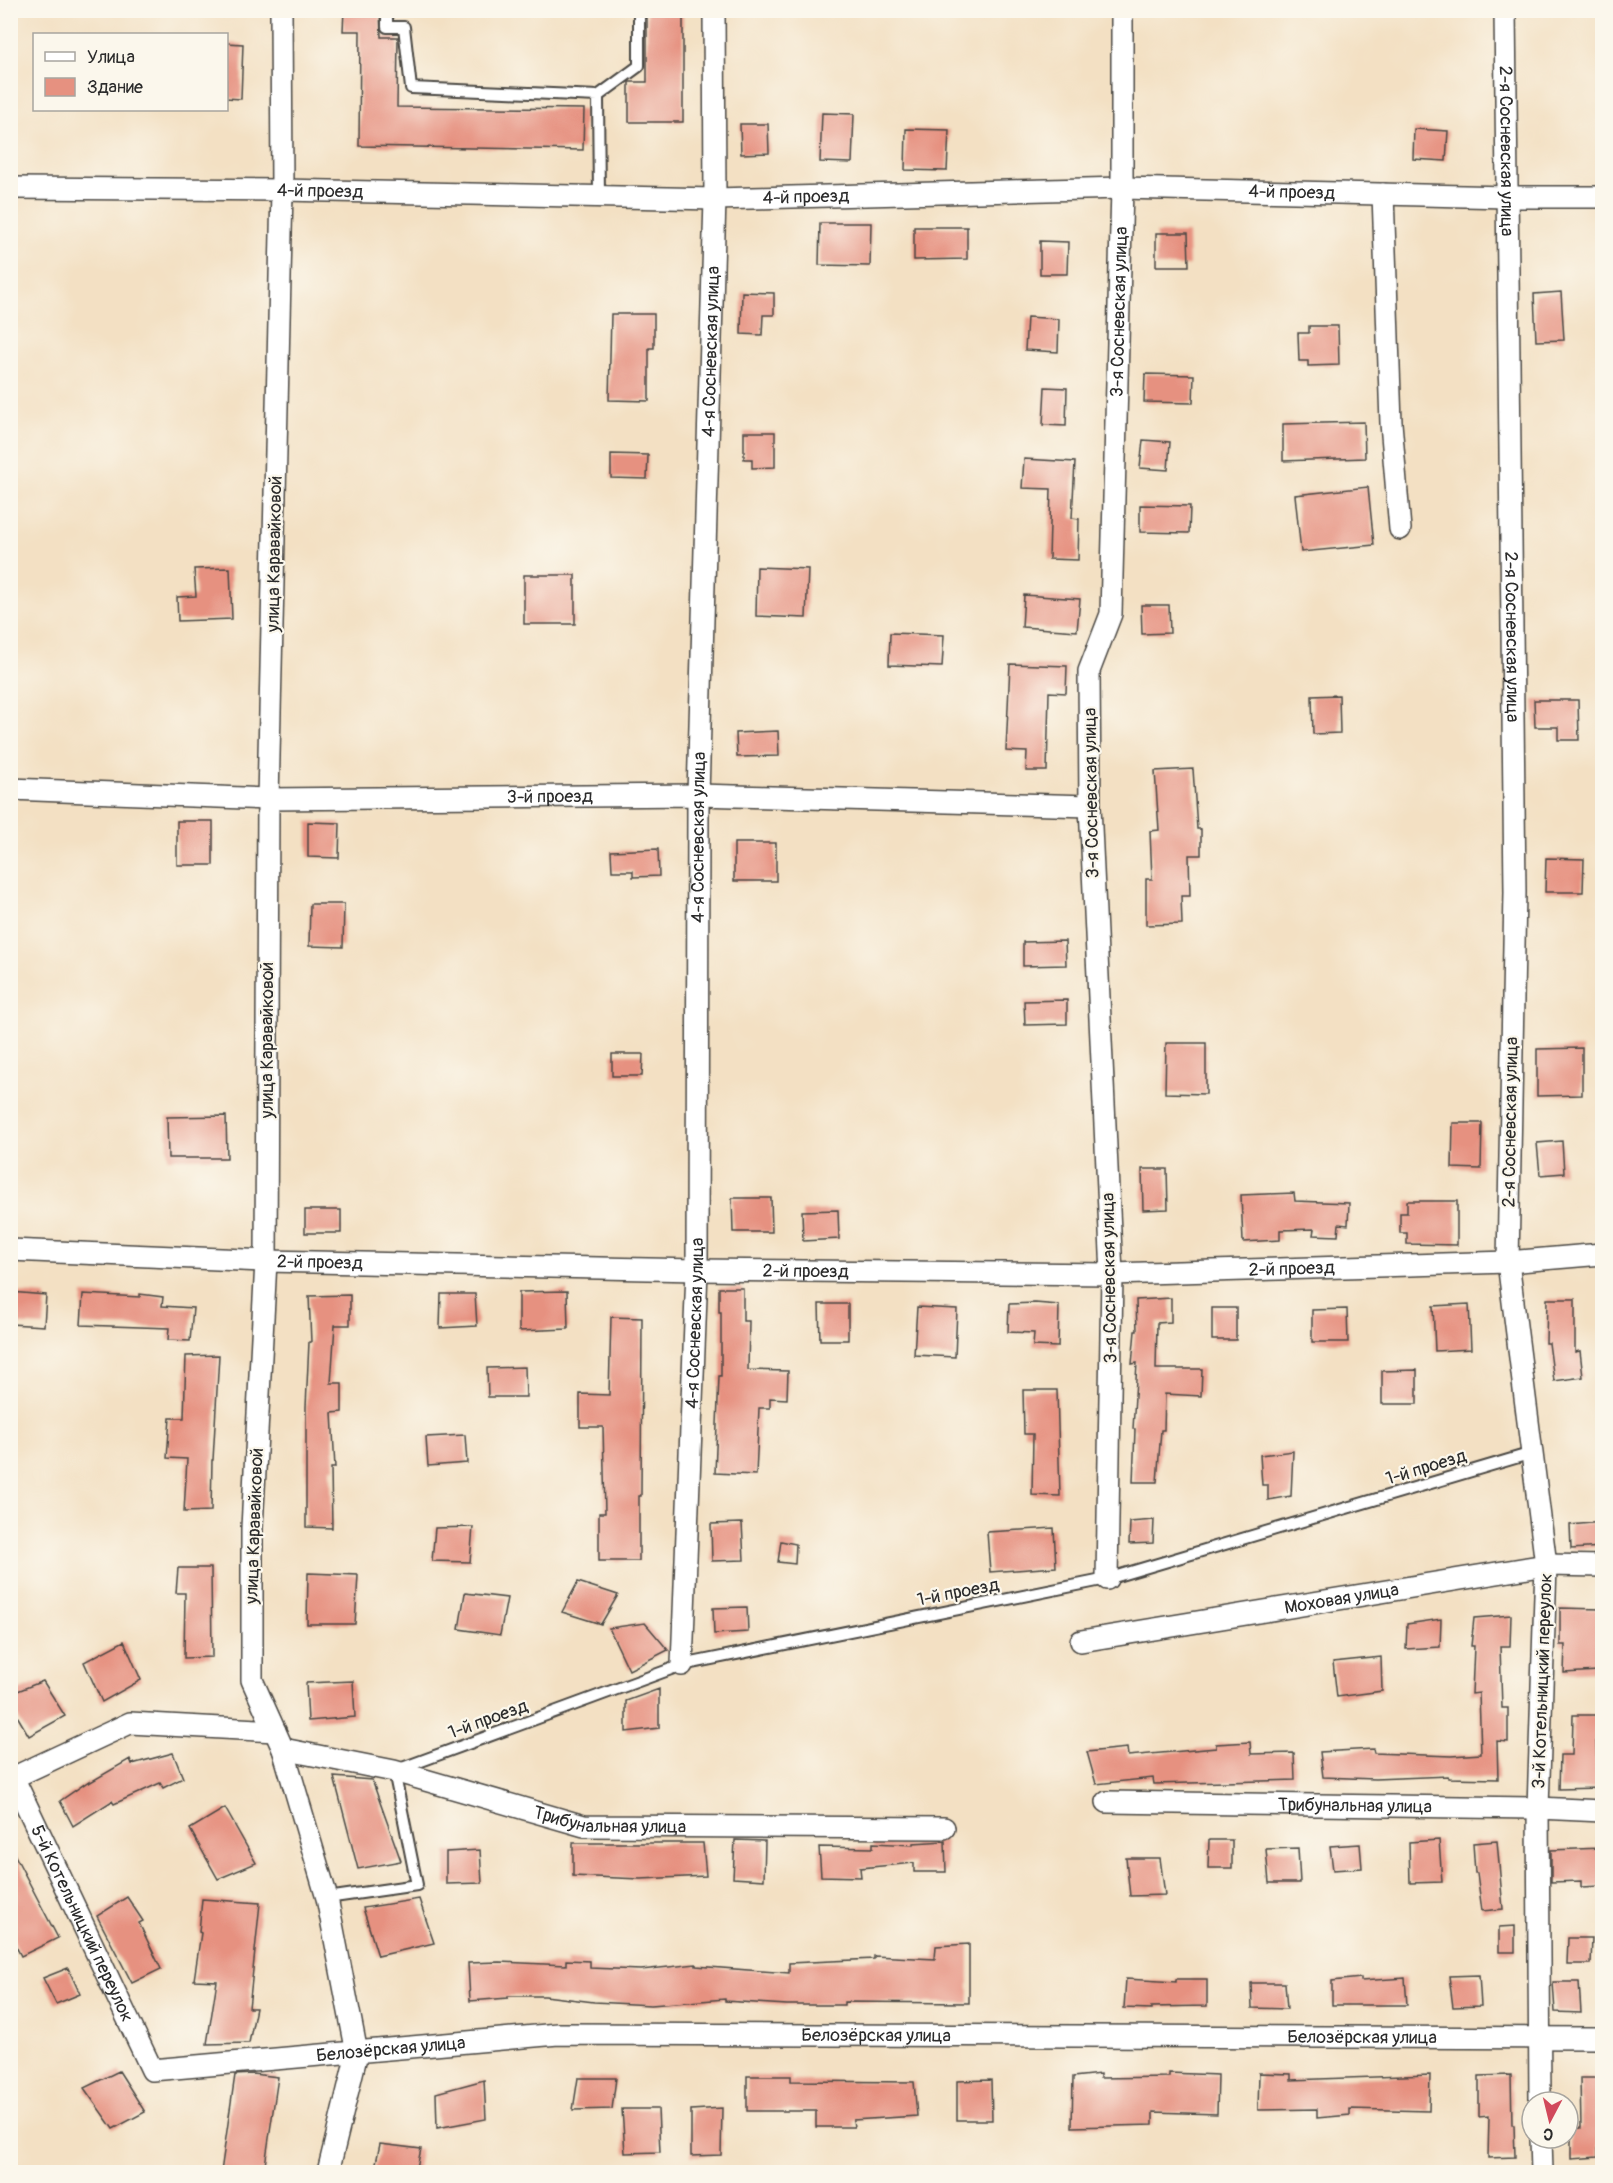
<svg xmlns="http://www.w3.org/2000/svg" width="1613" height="2183" font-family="Pangolin,sans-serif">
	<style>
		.building { fill: #e69180 }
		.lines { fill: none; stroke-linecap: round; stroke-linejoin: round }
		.lane-casing { stroke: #494642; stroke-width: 14 }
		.street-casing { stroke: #494642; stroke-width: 24 }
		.lane { stroke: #fff; stroke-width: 10 }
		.street { stroke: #fff; stroke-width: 21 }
		.labels { text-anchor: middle; stroke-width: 4.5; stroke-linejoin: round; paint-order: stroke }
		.street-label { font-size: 18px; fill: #2b2b2b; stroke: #fbf7ec }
	</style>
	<rect width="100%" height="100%" fill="#fbf7ec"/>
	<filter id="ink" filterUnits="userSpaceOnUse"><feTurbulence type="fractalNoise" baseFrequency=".0167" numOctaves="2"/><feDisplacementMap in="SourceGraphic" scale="12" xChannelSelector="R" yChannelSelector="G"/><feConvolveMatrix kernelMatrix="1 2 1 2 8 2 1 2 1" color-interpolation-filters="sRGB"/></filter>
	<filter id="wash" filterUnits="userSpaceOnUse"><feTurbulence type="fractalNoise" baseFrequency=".008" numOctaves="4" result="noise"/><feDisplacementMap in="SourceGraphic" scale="24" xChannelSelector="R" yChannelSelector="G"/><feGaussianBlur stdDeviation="1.35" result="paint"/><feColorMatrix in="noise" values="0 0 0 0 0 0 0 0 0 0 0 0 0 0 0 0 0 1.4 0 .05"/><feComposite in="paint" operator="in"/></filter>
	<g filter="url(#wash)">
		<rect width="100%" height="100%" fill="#f3e0c3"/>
		<g id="blocks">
			<path class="building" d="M344,10h36l1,27h17l-1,70 187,2 -1,41 -224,-4 1,-115h-17z
				M647,10h36v112h-54v-40h18z
				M226,43l17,1 -2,55 -15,-1z
				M822,113l32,1 -2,49 -32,-1z
				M740,124h28l1,29 -28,1z
				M906,129l43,1 -2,41 -42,-1z
				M1414,129l34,2 -2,30 -33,-2z
				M820,223h51l-1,43 -51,-1z
				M914,227h53v32l-53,1z
				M1156,233h32l1,33h-33z
				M1040,241l28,1 -1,32h-27z
				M742,292l32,1v22h-11l-1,20 -21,-1z
				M1561,292l3,48 -28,1 -2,-47z
				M611,314h43v34h-5v53l-40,-1z
				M1027,317l32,2 -1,33 -33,-2z
				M1309,326h29l1,39 -31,1v-5h-9l-1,-28h11z
				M1145,374l49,1 -1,28 -49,-1z
				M1045,387l22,1 -1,38 -23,-1z
				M1364,422l1,36 -82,3v-37z
				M744,432h31v35l-23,1v-9h-8z
				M1143,440l27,2 -2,28 -28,-2z
				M611,454l37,1 -1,24 -36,-1z
				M1024,459l51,3 -3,56 7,1 -1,41 -29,-1 2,-70 -29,-1z
				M1368,487l6,58 -73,7 -6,-57z
				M1140,505l50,1 -1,27 -49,-1z
				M757,567l51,2 -2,49 -50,-2z
				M230,568l2,51 -54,2 -1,-24 19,-1 -2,-27z
				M524,575h51v49h-51z
				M1024,595l56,4 -3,32 -55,-4z
				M1141,605h28l1,28 -28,1z
				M890,633l54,2 -2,32 -53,-2z
				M1010,664l57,2 -1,27 -17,-1 -2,79h-21l1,-19 -21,-1z
				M1339,695l1,38 -27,1 -1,-38z
				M1534,700h44l1,40h-21v-13h-23z
				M778,731l1,25 -42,1 -1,-24z
				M1193,769l4,60h4v26h-12l1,41h-9l1,28 -36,1v-46h6l-2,-48 9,-1 -4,-59z
				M177,821h36v44h-36z
				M308,822l32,1 -1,35 -31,-1z
				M734,843h42v38h-42z
				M658,849l1,27 -26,1v-6h-21l-1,-20z
				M1546,858l38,1 -1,33h-38z
				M310,904h34l-1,43 -34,-1z
				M1065,941l1,24 -43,1v-24z
				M1067,1000v24l-42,1 -1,-24z
				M1166,1043h40v51l-41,-1z
				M1582,1048v47l-45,1v-47z
				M612,1054h31l-1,22h-30z
				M226,1116l1,42h-59l-1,-41z
				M1453,1123h29l-1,46 -29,-1z
				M1562,1141l2,32 -24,2 -3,-32z
				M1142,1169h25l1,40 -25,1z
				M1294,1193l1,8 54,2 -1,22 -9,-1 -1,12 -25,-1 1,-6 -34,1v10l-37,2 -2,-47z
				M732,1198h39l1,34h-39z
				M1407,1201h50v44l-50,-1v-11h-7v-20h7z
				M305,1210h36v23h-36z
				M838,1210l1,29 -36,2 -1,-30z
				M719,1288h24v33h6l-1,49 40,1 -1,28 -17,-1v10h-11l-3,67 -41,-2 4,-97h2v-64h-2z
				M567,1291l1,38 -49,2v-39z
				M10,1292l36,3 -2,31 -34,-2z
				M83,1294l57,3v-3l23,3 -1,9 31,2 -3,33 -22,-1 1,-12 -88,-3z
				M441,1294h34l2,32 -37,2z
				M350,1295v30h-15l-4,58h11v29l-10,1 3,55h-4l1,60 -26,-1v-120l3,-65h2l-2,-46z
				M1171,1298v24l-14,1 -1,46h46l-1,27 -36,-2 -1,36h-3l-4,52h-24l2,-53h-2l4,-66 -5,1 3,-33h2l-1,-31z
				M1547,1299h28v53l5,-1 3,26 -29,4 -5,-38h-3z
				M1035,1303l24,2 -1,42 -25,-1 1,-13 -26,-1 1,-28z
				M819,1304h29v36h-28z
				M1469,1304l2,45 -36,2 -2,-45z
				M917,1307l40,2 -2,48 -41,-2z
				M1212,1308h24v32h-24z
				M1347,1309l1,33h-36v-32z
				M611,1317l31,1 -1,178h-2v65h-40v-48h6l-2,-86h-23v-33l29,1z
				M219,1355l-6,105h-1l-1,51 -27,1 3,-53 -20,-1 3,-40h14l2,-62z
				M525,1367l1,30h-38l-1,-29z
				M1417,1370v34h-35v-33z
				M1023,1390h34l3,106 -28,-1 1,-61h-9z
				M465,1435l2,28 -39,3 -2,-29z
				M1293,1451l-2,45 -23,4v-15h-6l-2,-30z
				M1154,1520l-1,23 -24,1 1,-22z
				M1602,1522v25l-31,2 -1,-24z
				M742,1523l2,37 -32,1 -1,-37z
				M473,1527l-3,35 -38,-1 3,-33z
				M1054,1528l2,39 -66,5 -3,-40z
				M781,1541l15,3 -1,20 -17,-2z
				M178,1568h33l1,89 -28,1 1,-65h-9z
				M308,1573l50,2 -3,49h-48z
				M578,1582l40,13 -17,29 -39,-12z
				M465,1593l42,5 -7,37 -41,-6z
				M747,1607l1,25 -34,2 -1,-26z
				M1560,1608l41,1v34h-3v28l-34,2 1,-28h-5z
				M1511,1615l-1,31h-10l2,62h6v34l-11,-1 1,38 -50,-1v-2l-73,3 -52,-2 -3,-25 53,-3 1,4 77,3 30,-2 -2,-61 -7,1 2,-48h-3l3,-28z
				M1441,1619l-1,28 -34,2 1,-25z
				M645,1623l23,27 -39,20 -20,-42z
				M124,1641l17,39 -39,22 -18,-40z
				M1381,1657l1,34 -45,6 -4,-35z
				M43,1681l22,35 -36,20 -19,-32v-10z
				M353,1681l2,36 -47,4 -2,-38z
				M659,1689v39l-33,4v-31z
				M1573,1715h25v25h-2l2,48 -39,1 1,-34h12z
				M1250,1742l1,12 43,-1 1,27 -141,4 -1,-6 -57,6 -9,-32 40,-4 1,8 88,-8v-4z
				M173,1753l10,25 -20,10 -3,-5 -46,21 -2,-3 -39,25 -13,-25 29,-20v2l41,-24 2,5z
				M334,1777l38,3 29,81 -43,8z
				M225,1808l31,55 -38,16 -28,-50z
				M735,1840l30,1 -1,39 -31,-2z
				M1209,1840h23v28h-24z
				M1439,1840l3,42 -32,1 -1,-41z
				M945,1841l1,31h-32v-9l-54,5 1,9 -40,-1 -2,-29 54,1v-5l40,2v-2z
				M1497,1841l6,68 -21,2 -5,-38h-2l-2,-30z
				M573,1843h130l3,33 -66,3 -67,-3z
				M1360,1844l2,24 -29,2 -3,-24z
				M10,1846l48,92 -37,18 -11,-21z
				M1298,1848l2,35h-31l-3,-34z
				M1602,1848v38l-21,1v-6l-30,1v-32z
				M480,1850l2,33 -36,1v-32z
				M1126,1858h34l5,37 -35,1z
				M127,1897l16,24 -4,2 22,46 -29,14 -35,-67z
				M202,1899l58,4 -11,105h7l-7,35 -42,1 10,-63 -23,-1 7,-47 -2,-1z
				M419,1899l15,44 -56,13 -15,-48z
				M1515,1926v26h-16v-25z
				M1568,1938h24l-1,26h-24z
				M969,1944v59l-125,-1v3h-57l-62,-4v-2l-74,6 -57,-3 -49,-6h-37v2l-38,3 -2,-38 31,-1 67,3v-5l24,1v7l51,2 55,-6v2l93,7v-10l85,-4v-3l61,3 1,-13z
				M68,1968l12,26 -24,10 -13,-26z
				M1479,1975l2,31 -28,1 -4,-31z
				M1361,1978v3l44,-3 2,27h-75v-24z
				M1126,1979l50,3v-3h31v27l-56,1v2l-27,-1z
				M1553,1982h26l2,31 -26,-1z
				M1251,1983h34l2,26 -35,-1z
				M119,2071l26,41 -32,17 -29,-41z
				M1169,2073l49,2 -1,39 -64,-2v13l-81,2 1,-50 27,-3v4l69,-1z
				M1259,2073l32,1v6l139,-5 -1,36 -79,-2v6l-33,3v-9l-59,1z
				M253,2074l25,3 -14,95h-43l14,-97z
				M1511,2075l1,50h2l1,32 -27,1 1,-42 -10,1v-41z
				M747,2076h44v5l123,1 3,34 -64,4 1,7h-38v-16h-69z
				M578,2078h38l-4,31 -39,1z
				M1580,2078h22v39h-3l-1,40 -27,2v-30l10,-1z
				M484,2080l2,39 -49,9 -1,-35z
				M991,2080l1,40h-35v-39z
				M722,2108l-1,47 -30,1v-46z
				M622,2109h36l2,43 -35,1z
				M380,2144l41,5 -5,23h-42z"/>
		</g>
	</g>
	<g filter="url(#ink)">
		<use href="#blocks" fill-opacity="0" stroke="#494642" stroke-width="1.5"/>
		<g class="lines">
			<defs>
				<path id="lane" d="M387,10v17h17l7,61 187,8 1,101
					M598,96l41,-30v-56
					M327,1898l90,-13 -23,-114 288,-106 425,-86 425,-126"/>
				<g id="street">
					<path d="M281,10l1,180 -14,609 -2,462 -14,267v152l31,69 44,149 30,155 -29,119"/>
					<path id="s1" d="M1505,10l10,882 -7,370 38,303 -8,243 2,294"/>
					<path id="s2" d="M10,188l272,2 433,9 407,-11 385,9h95"/>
					<path d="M1383,194l8,229 9,106"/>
					<path id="s3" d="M10,789l258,10 430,-4 392,11"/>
					<path id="s4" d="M10,1250l256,11 431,9 415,4 396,-12 94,-8"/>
					<path id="s5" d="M1107,1579l5,-305 -22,-468 -1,-135 22,-57 11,-426v-178"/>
					<path id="s6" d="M1081,1641l465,-76 56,1"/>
					<path id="s7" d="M682,1665l15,-395 1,-475 17,-596 -1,-189"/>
					<path id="s8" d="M283,1749l111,22 190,55 360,2"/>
					<path id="s9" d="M13,1777l139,293 406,-36 1044,4"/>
					<path d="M10,1779l120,-56 145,8"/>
					<path id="s10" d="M1107,1802l431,6 64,3"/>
					<path d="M1541,2138l1,34"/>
				</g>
			</defs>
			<use href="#lane" class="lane-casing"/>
			<use href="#street" class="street-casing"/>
			<use href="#lane" class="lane"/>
			<use href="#street" class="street"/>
		</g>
	</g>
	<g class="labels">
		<g class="street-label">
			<text dy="6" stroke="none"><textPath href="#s1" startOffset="141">2-я Сосневская улица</textPath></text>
			<text dy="6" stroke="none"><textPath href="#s2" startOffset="310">4-й проезд</textPath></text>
			<text dy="6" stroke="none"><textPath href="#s2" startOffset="1282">4-й проезд</textPath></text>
			<text dy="6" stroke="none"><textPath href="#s2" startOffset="796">4-й проезд</textPath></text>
			<text dy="6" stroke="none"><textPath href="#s5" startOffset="1272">3-я Сосневская улица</textPath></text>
			<text dy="6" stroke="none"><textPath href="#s7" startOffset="1314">4-я Сосневская улица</textPath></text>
			<text transform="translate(274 554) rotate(-89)" y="6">улица Каравайковой</text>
			<text dy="6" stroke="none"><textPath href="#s1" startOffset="627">2-я Сосневская улица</textPath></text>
			<text transform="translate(1091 793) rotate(-91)" y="6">3-я Сосневская улица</text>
			<text dy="6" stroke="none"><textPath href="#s3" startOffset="540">3-й проезд</textPath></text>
			<text dy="6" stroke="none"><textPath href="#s7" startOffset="828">4-я Сосневская улица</textPath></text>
			<text transform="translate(267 1040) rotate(-90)" y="6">улица Каравайковой</text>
			<text transform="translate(1510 1122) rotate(-89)" y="6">2-я Сосневская улица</text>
			<text dy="6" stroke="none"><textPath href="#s4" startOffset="310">2-й проезд</textPath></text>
			<text dy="6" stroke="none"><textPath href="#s4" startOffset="1282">2-й проезд</textPath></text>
			<text dy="6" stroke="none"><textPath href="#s4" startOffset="796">2-й проезд</textPath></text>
			<text transform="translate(1109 1278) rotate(-91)" y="6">3-я Сосневская улица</text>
			<text dy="6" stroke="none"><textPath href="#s7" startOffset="342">4-я Сосневская улица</textPath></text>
			<text transform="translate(1426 1467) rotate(-17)" y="6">1-й проезд</text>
			<text transform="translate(254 1526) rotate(-88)" y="6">улица Каравайковой</text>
			<text transform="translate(958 1592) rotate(-11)" y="6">1-й проезд</text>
			<text dy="6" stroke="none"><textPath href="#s6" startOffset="264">Моховая улица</textPath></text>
			<text transform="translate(1542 1681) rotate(-88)" y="6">3-й Котельницкий переулок</text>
			<text transform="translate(488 1719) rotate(-20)" y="6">1-й проезд</text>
			<text dy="6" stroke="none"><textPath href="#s10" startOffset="248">Трибунальная улица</textPath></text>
			<text dy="6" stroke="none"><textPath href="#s8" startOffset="336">Трибунальная улица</textPath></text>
			<text dy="6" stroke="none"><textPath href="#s9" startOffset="162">5-й Котельницкий переулок</textPath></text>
			<text dy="6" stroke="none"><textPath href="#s9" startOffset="1050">Белозёрская улица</textPath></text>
			<text dy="6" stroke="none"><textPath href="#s9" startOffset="1536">Белозёрская улица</textPath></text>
			<text dy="6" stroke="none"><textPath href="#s9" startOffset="564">Белозёрская улица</textPath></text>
		</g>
	</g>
	<rect width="1613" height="2183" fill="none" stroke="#fbf7ec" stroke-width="36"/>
	<rect x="33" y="33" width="195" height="78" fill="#fbf7ec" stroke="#a8a59f" stroke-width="1.5"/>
	<rect x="45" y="52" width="30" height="9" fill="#ffffff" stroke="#a8a59f" stroke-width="1.5"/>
	<text x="87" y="63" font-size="18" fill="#2b2b2b">Улица</text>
	<rect x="45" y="78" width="30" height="18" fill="#e69180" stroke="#a8a59f" stroke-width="1.5"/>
	<text x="87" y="93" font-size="18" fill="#2b2b2b">Здание</text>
	<g transform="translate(1550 2120) rotate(187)"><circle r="28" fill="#fbf7ec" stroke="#a8a59f" stroke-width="1.5"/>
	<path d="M0-4.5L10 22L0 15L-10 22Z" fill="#d1495b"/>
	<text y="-9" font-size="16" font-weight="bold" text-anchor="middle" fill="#2b2b2b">С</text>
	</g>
</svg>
